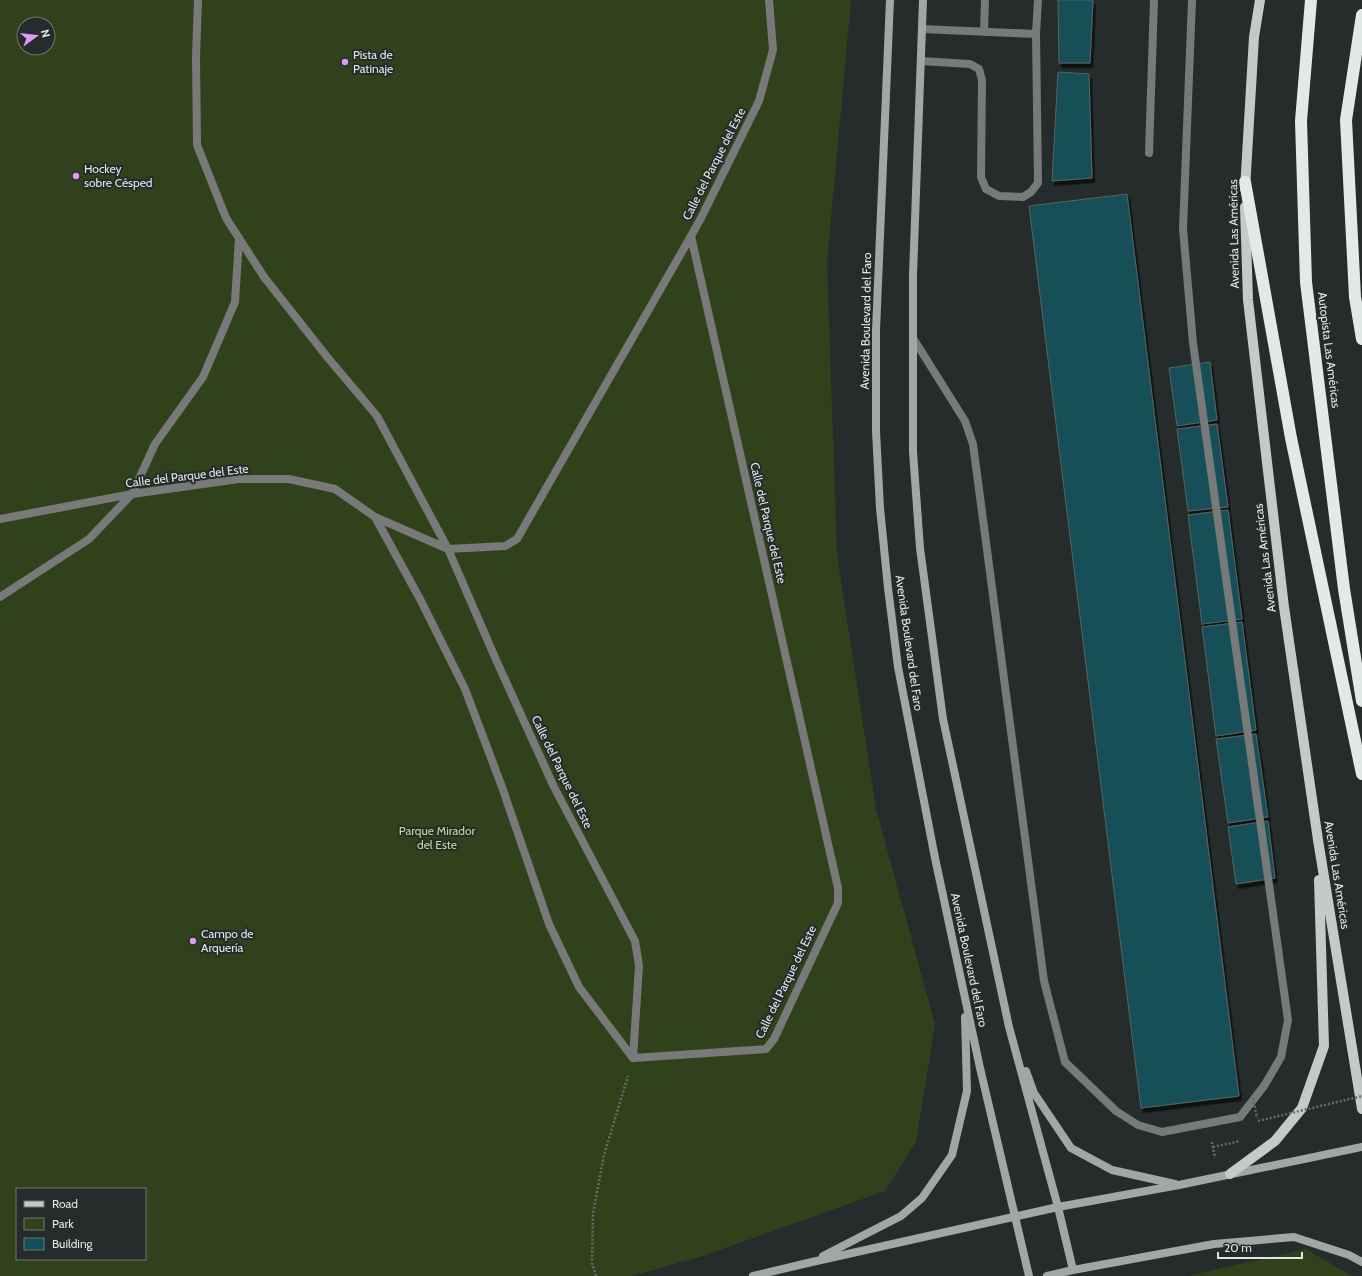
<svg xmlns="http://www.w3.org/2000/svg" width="1362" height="1276" font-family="Cabin,sans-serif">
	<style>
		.green { fill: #30421c; fill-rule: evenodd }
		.building { fill: #125059; stroke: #5b6364; filter: url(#shadow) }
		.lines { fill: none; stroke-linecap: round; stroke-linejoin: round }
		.path { stroke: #666c6b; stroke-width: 2.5; stroke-dasharray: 2 2; stroke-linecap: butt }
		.lane { stroke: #777a78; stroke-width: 8 }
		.secondary { stroke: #a2a7a4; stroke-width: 8 }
		.primary { stroke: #c4cac6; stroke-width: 10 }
		.highway { stroke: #e2eae5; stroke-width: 12 }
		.path-bridge { stroke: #666c6b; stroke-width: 2.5; stroke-dasharray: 2 2; stroke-linecap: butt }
		.poi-dot { fill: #db9af6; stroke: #252c2b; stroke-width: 1.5 }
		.labels { text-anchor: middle; stroke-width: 4; stroke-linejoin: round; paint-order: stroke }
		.poi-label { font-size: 12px; fill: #e1e6e5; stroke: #252c2b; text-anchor: start }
		.street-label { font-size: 12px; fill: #e1e6e5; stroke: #252c2b }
		.park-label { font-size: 12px; fill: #b9de93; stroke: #252c2b }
	</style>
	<defs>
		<filter id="shadow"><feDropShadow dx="2.5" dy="4.5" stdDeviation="0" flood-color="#0009"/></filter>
	</defs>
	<rect width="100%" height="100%" fill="#252c2b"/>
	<path class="green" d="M0,0h851l-24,263 10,292 39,254 59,215 -19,118 -31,49 -182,65 -71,20h-632zM24,24h24v24h-24zM17,1189h128v70h-128z
		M1306,1249l46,27h-164z"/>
	<path class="building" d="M1058,0h35l-3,63h-31z
		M1058,72l31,2 3,104 -40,3z
		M1127,194l112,902 -98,12 -112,-902z
		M1210,362l7,58 -40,6 -8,-58z
		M1217,424l11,83 -40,4 -11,-82z
		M1228,510l14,109 -40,5 -14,-109z
		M1242,622l14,108 -40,6 -14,-109z
		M1256,734l12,83 -40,6 -12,-84z
		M1268,821l7,57 -39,6 -8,-57z"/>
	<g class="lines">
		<path class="path" d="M1212,1142l3,16
			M1213,1147l27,-6
			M596,1276l-4,-13 1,-50 11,-58 24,-79"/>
		<path class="lane" d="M198,0l-2,57 1,88 29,73 38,59 64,81 49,58 71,133 57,-3 12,-7 174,-303
			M922,29l114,5
			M984,32l1,-32
			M921,61l49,3 9,5 3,11 -1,97 5,12 13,7 24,1 8,-5 7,-9 -2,-149 2,-34
			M1149,153l5,-153
			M913,338l52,83 8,23 71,537 21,81 51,49 22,14 24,7 78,-15 24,-31 17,-29 7,-37 -95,-677 -10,-114 9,-229
			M375,517l45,82 45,90 37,98 47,137 30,63 54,71
			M0,519l132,-25 107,-15h50l46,10 40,28 73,32 49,113 57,125 81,154 4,25 -6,92 133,-9 8,-10 64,-136v-15l-147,-652 10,-18 58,-117 14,-51 -4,-50
			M0,597l89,-58 43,-45 23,-50 48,-67 32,-75 4,-64"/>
		<path class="secondary" d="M890,0l-14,330v101l4,77 8,80 10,79 37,191 45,210 49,208
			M923,0l-10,275v177l7,96 23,171 66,308 49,180 15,63
			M1026,1071l8,22 37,55 41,22 63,14
			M823,1256l78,-40 21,-18 30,-43 15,-64 -2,-74
			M753,1276l59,-14 246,-55 121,-22 183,-38
			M1047,1276l26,-6 141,-26 80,-7 55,18 13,7"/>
		<path class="primary" d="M1245,189l9,-152 6,-37
			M1245,207l3,93 36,307 34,233 44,269
			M1230,1174l45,-33 27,-33 22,-62 -5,-166"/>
		<path class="highway" d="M1311,0l-10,121 5,161 38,307 18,112
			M1362,15l-16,105 9,177 7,42
			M1245,182l46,256 71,336"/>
		<path class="path-bridge" d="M1253,1098l4,20
			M1258,1121l104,-25"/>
	</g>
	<g class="poi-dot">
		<circle cx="345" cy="62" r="4"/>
		<circle cx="76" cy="176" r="4"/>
		<circle cx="193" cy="941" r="4"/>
	</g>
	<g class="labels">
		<g class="poi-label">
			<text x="353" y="59">Pista de<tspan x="353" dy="14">Patinaje</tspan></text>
			<text x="84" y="173">Hockey<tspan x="84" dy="14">sobre Césped</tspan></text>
			<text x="201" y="938">Campo de<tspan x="201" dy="14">Arquería</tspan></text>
		</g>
		<g class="street-label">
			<text transform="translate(714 164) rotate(-63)" y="4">Calle del Parque del Este</text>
			<text transform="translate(1234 234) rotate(-91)" y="4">Avenida Las Américas</text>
			<text transform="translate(866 321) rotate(-89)" y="4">Avenida Boulevard del Faro</text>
			<text transform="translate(1329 350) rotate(83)" y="4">Autopista Las Américas</text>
			<text transform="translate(187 476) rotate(-7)" y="4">Calle del Parque del Este</text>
			<text transform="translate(768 523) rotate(77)" y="4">Calle del Parque del Este</text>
			<text transform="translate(1265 558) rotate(-97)" y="4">Avenida Las Américas</text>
			<text transform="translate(909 643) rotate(82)" y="4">Avenida Boulevard del Faro</text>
			<text transform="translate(562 772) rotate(64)" y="4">Calle del Parque del Este</text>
			<text transform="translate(1337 875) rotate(81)" y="4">Avenida Las Américas</text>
			<text transform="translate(969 960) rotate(78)" y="4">Avenida Boulevard del Faro</text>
			<text transform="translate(786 982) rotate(-64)" y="4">Calle del Parque del Este</text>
		</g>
		<g class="park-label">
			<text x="437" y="835">Parque Mirador<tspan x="437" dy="14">del Este</tspan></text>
		</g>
	</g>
	<rect x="16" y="1188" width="130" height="72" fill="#252c2b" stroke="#707675"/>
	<rect x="24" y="1201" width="20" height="6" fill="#c4cac6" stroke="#707675"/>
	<text x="52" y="1208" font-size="12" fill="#e1e6e5">Road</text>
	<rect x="24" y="1218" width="20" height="12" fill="#30421c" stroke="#707675"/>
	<text x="52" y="1228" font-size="12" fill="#e1e6e5">Park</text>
	<rect x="24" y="1238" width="20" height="12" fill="#125059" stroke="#707675"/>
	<text x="52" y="1248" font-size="12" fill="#e1e6e5">Building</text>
	<g transform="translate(36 36) rotate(75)"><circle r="19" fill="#252c2b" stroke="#707675"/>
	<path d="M0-3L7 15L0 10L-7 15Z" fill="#db9af6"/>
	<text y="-6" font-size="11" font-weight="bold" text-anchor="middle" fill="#e1e6e5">N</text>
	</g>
	<path d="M1218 1252v6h84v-6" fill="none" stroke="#e1e6e5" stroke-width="2"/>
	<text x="1224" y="1252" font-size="12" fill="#e1e6e5" stroke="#252c2b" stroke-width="3" paint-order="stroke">20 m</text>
</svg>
